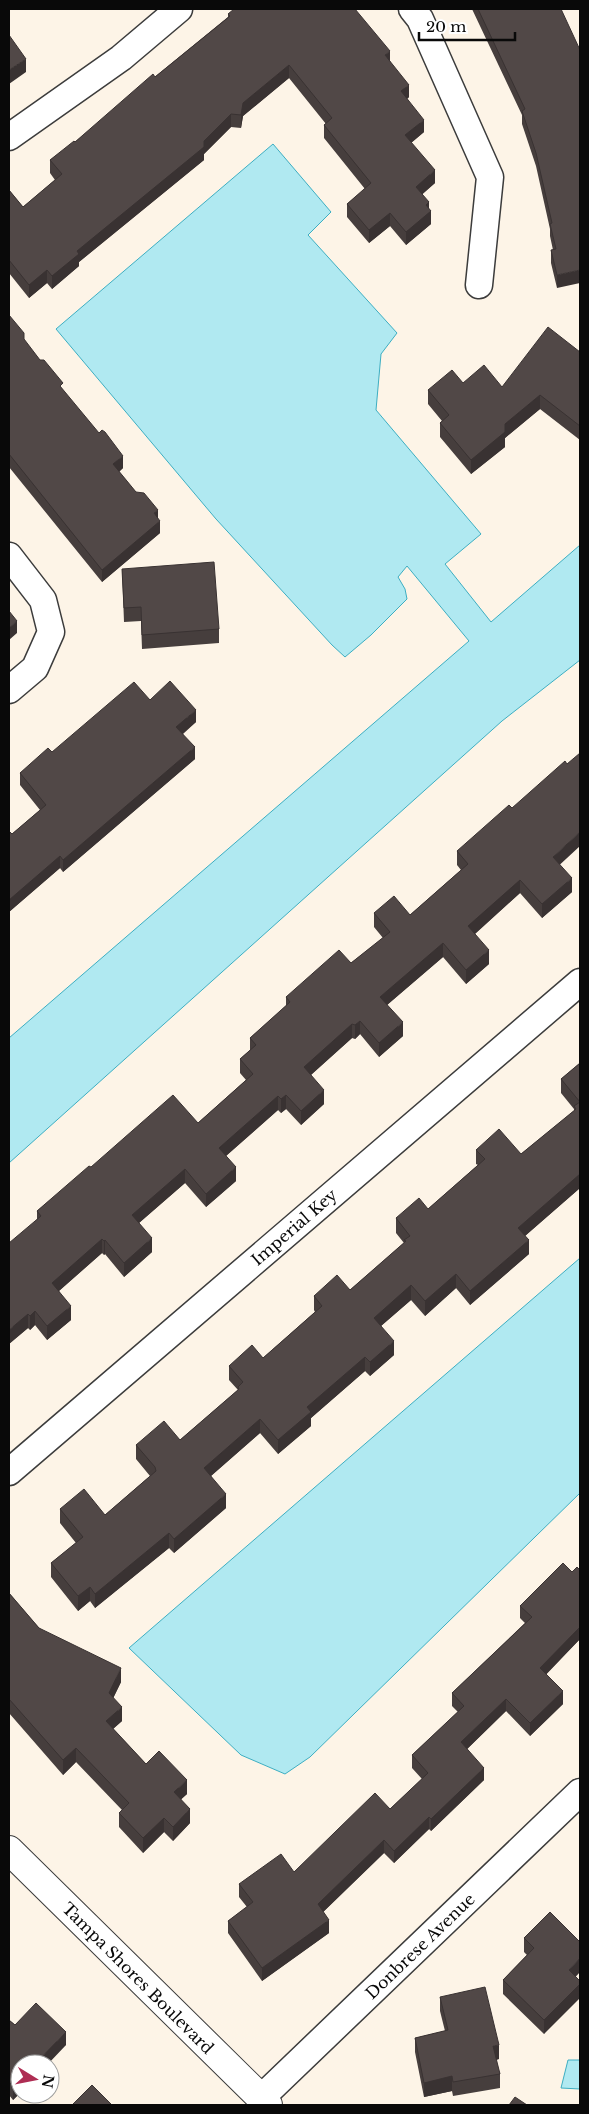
<svg xmlns="http://www.w3.org/2000/svg" width="589" height="2114" font-family="'Libre Baskerville',serif">
	<style>
		.water { fill: #b0e9f1; stroke: #3daec2 }
		.lines { fill: none; stroke-linecap: round; stroke-linejoin: round }
		.minor-casing { stroke: #3c3c3c; stroke-width: 29 }
		.tertiary-casing { stroke: #3c3c3c; stroke-width: 30 }
		.minor { stroke: #fff; stroke-width: 26 }
		.tertiary { stroke: #fff; stroke-width: 28 }
		.wall { fill: #463e3d }
		.shaded-wall { fill: #393232 }
		.building { fill: #514847; stroke: #393232 }
		.labels { text-anchor: middle; stroke-width: 5; stroke-linejoin: round; paint-order: stroke }
		.street-label { font-size: 16px; fill: #090909; stroke: #fff }
	</style>
	<rect width="100%" height="100%" fill="#fdf4e7"/>
	<path class="water" d="M273,144l58,68 -23,23 89,98 -16,21 -5,56 105,124 -36,30 46,58 89,-77v115l-78,61 -493,442v-125l460,-397 -62,-75 -9,11 7,12 2,10 -36,36 -26,22 -13,-12 -116,-126 -160,-190z
		M580,1258v235l-270,264 -25,17 -44,-19 -112,-107z
		M568,2060h12v29l-19,-1z"/>
	<g class="lines">
		<defs>
			<path id="minor" d="M412,9l8,10 70,158 -11,108
				M9,137l112,-79 58,-49
				M9,556l34,44 8,32 -16,36 -26,22
				M9,1472l571,-490
				M260,2099l320,-307"/>
			<path id="tertiary" d="M9,1850l259,255"/>
		</defs>
		<use href="#minor" class="minor-casing"/>
		<use href="#tertiary" class="tertiary-casing"/>
		<use href="#minor" class="minor"/>
		<use href="#tertiary" class="tertiary"/>
	</g>
	<path class="wall" d="M472,9h89l-4,279 -6,-25v-13h2l-3,-14v-7l-14,-63 -14,-42v-9z
		M228,14l162,47 19,36 -2,2 17,33 -13,11 24,40 -13,11 7,15 2,15 -25,21 -16,-19 -21,17 -22,-26v-13l18,-15 -41,-51v-13l2,-1 -37,-46 -46,38 -2,12 -10,-1 -27,27v6l-125,102v4l-27,23 -5,-6 -18,15 -20,-25v-83l14,17 32,-27 -5,-7v-13l25,-18 153,-125z
		M9,315l15,25 99,128 -4,4 39,47 2,14 -58,49 -93,-115z
		M580,352v88l-40,-31 -35,29v9l-34,27 -31,-37v-14l2,-2 -14,-17v-14l35,-7 39,4z
		M122,569l97,60v14l-77,6 -1,-28 -17,1z
		M150,700l46,22 -13,12 12,25 -132,113 -3,-4 -51,44v-81l3,3 28,-24 -20,-25v-12l32,-21z
		M457,851l103,14 12,27 -30,26 -22,-25 -45,41 14,30 -23,20 -23,-27 -56,48 16,31 -24,21 -19,-23 -5,5 -3,-1 -41,37 13,29 -23,21 -15,-16 -5,4 -3,-3 -52,46 10,25 -30,26 -21,-24 -46,40 13,29 -28,25 -19,-23 -1,1 -2,-2 -43,38 12,29 -24,20 -12,-15 -5,5 -2,-2 -19,16 28,-125v-8l54,-44 107,-44 48,-43 -6,-7v-14l10,-9v-12l36,-32v-9l65,-34 32,-25 -9,-11v-14l36,2 51,-45 -4,-5z
		M580,1063v125l-55,48 4,18 -59,51 -14,-17 -31,28 -14,-16 -30,26 13,29 -24,21 -5,-5 -54,47v8l-33,28 -18,-21 -49,43 15,32 -52,45 -5,-5 -74,60 -5,-7 -12,10 -27,-34v-14l25,-20 -16,-20v-14l45,6 45,-39 -14,-17v-14l44,-5 58,-50 -9,-10v-14l34,-8 52,-46 -1,-2v-14l36,-6 54,-47 -8,-10v-15l32,-9 50,-44 -2,-1v-14l45,4 53,-43v-2l-13,-16v-14z
		M580,1570v69l-34,35 17,30 -33,32 -24,-25 -39,38 17,31 -53,51 -2,-2 -35,34 -10,-10 -61,59 6,21 -67,48 -34,-48v-12l19,-14 -8,-10v-13l55,-12 96,-63 32,-30 -10,-11v-13l46,-43 -6,-6v-13l73,-70 -5,-5v-12l52,-34z
		M9,1593l30,35 82,54 -8,16 9,23 -9,8 33,35 41,30 -6,5 9,24 -17,18 -9,-9 -21,21 -24,-26v-14l3,-3 -46,-48 -13,13 -54,-62z
		M524,1938l52,39 -32,57 -41,-40v-14l24,-25 -3,-3z
		M440,1997l59,62 -3,1 4,14v14l-47,8 -1,-5 -28,6 -9,-45v-14l30,-7 -5,-20z
		M9,2020l6,5 51,20 -46,19v29l-7,7 -4,-5z"/>
	<path class="shaded-wall" d="M390,51v13l-5,-9z
		M26,59v13l-17,12v-14z
		M289,65v13l-46,38 -2,12v-13l2,-12z
		M409,85v12l-8,7v-13z
		M231,114v13l-27,27v6l-125,102v4l-27,23v-13l25,-25 127,-110z
		M424,120v12l-19,16v-13z
		M435,170v13l-19,17v-13z
		M429,202v10l2,-1v13l-25,21v-13l20,-27z
		M390,213v13l-21,17v-13z
		M47,270v13l-18,15v-13z
		M580,270v13l-23,5v-13z
		M540,395v14l-35,29v9l-34,27v-14l34,-36z
		M123,456v12l-10,9v-13z
		M158,510v12l-4,-9z
		M160,521v12l-58,49v-12z
		M17,621v12l-8,7v-12z
		M196,710v12l-20,17v-12z
		M195,747v12l-132,113v-12z
		M580,832v14l-27,25v-14z
		M60,856v12l-51,44v-12z
		M572,878v14l-30,26v-14z
		M520,880v13l-52,47v-14z
		M443,943v14l-63,54v-14z
		M489,950v14l-23,20v-14z
		M360,1021v13l-5,5v-14z
		M403,1022v14l-24,21v-14z
		M352,1024v14l-48,43v-14z
		M324,1090v14l-23,21v-14z
		M286,1095v14l-5,4v-14z
		M278,1096v14l-59,52v-14z
		M236,1167v14l-30,26v-13z
		M185,1169v14l-53,46v-14z
		M580,1174v14l-62,54v-14z
		M152,1238v14l-28,25v-14z
		M102,1239v14l-50,44v-14z
		M105,1240v14l-1,1v-14z
		M529,1240v14l-59,51v-14z
		M456,1274v14l-31,28v-15z
		M411,1285v15l-37,32v-14z
		M71,1306v14l-24,20v-14z
		M35,1311v14l-5,5v-14z
		M28,1314v14l-19,16v-14z
		M394,1341v14l-24,21v-14z
		M365,1357v14l-54,47v8l-33,28v-14l29,-33z
		M260,1419v14l-56,49v-14z
		M226,1494v14l-52,45v-14z
		M169,1533v15l-74,60v-14z
		M90,1587v14l-12,10v-15z
		M580,1627v12l-40,42v-13z
		M121,1668v14l-12,25v-14z
		M563,1691v13l-33,32v-13z
		M506,1699v12l-45,44v-13z
		M122,1707v14l-16,14v-14z
		M76,1748v14l-13,13v-15z
		M484,1768v12l-53,51v-12z
		M187,1780v14l-13,12v-14z
		M190,1809v14l-17,18v-14z
		M429,1817v12l-35,34v-12z
		M164,1818v14l-21,21v-15z
		M384,1840v13l-66,64v-13z
		M329,1920v13l-67,48v-13z
		M580,1958v14l-11,12v-14z
		M580,1984v14l-36,36v-14z
		M66,2032v13l-18,19h-13z
		M499,2045v14l-6,1v-14z
		M452,2076v15l-28,6v-14z
		M20,2079v14l-7,7v-14z"/>
	<path class="building" d="M234,9h121l35,42 -5,4 24,30 -8,6 23,29 -19,15 30,35 -19,17 13,15 -3,3 5,6 -25,21 -16,-19 -21,17 -22,-26 24,-21 -47,-58 8,-7 -43,-53 -46,38 -2,12 -10,-1 -27,27v6l-127,104 2,3 -27,22 -5,-6 -18,15 -20,-25v-70l14,17 39,-33 -12,-14 24,-19 1,1 78,-68 2,3 75,-61 -2,-2z
		M478,9h83l19,41v220l-23,5 -6,-25 5,-1 -6,-25 2,-1 -16,-70 -14,-42 3,-2z
		M9,35l17,24 -17,11z
		M9,315l15,18v6l16,21h4l19,23 -3,3 39,47 3,-3 3,2 18,24 -10,8 23,28 8,1 14,17 -4,3 6,8 -58,49 -93,-116z
		M548,327l32,25v74l-40,-31 -35,29v8l-34,28 -31,-37 9,-8 -21,-25 24,-20 11,13 21,-18 18,22z
		M214,562l5,67 -77,6 -1,-28 -17,1 -2,-39z
		M9,611l8,10 -8,7z
		M170,681l26,29 -20,17 19,20 -132,113 -3,-4 -51,44v-69l3,3 34,-29 -26,-32 28,-25 4,4 82,-70 16,18z
		M580,753v79l-27,25 19,21 -30,26 -22,-24 -52,46 21,24 -23,20 -23,-27 -63,54 23,25 -24,21 -19,-22 -5,4 -3,-1 -48,43 20,23 -23,21 -15,-16 -5,4 -3,-3 -59,52 17,19 -30,27 -21,-25 -53,46 20,23 -28,25 -19,-23 -1,1 -2,-2 -50,44 19,23 -24,20 -12,-15 -5,5 -2,-2 -19,16v-87l32,-27 -4,-5 52,-45 2,1 82,-72 25,28 55,-49 -13,-15 16,-14 -6,-7 40,-36 -4,-5 53,-47 12,13 39,-31 -16,-19 20,-17 16,19 58,-51 -11,-13 52,-46 3,3 53,-47 2,3z
		M580,1063v111l-62,54 11,12 -59,51 -14,-17 -31,27 -14,-16 -37,33 20,23 -24,21 -5,-5 -58,50 4,5 -33,28 -18,-21 -56,49 22,26 -52,45 -5,-6 -74,61 -5,-7 -12,9 -27,-33 32,-26 -23,-28 24,-20 21,26 51,-44 -1,-4 -19,-22 28,-24 16,19 59,-51 -1,-2 5,-5 -14,-16 23,-21 11,13 59,-52 -8,-10 23,-21 13,15 56,-49 -2,-1 6,-4 -14,-18 23,-20 9,11 57,-50 -9,-9 23,-21 22,25 55,-45 -2,-3 6,-4 -19,-23z
		M563,1563l9,9 5,-5 3,3v57l-40,41 23,23 -33,32 -24,-24 -45,43 23,26 -53,51 -2,-2 -35,34 -10,-11 -66,64 11,16 -67,48 -34,-47 25,-19 -14,-18 42,-30 13,18 81,-79 15,16 38,-36 -16,-18 52,-49 -12,-13 80,-76 -12,-11z
		M9,1593l30,35 82,40 -12,25 13,14 -16,14 40,43 13,-13 28,29 -13,12 16,17 -17,18 -9,-9 -21,20 -24,-25 10,-10 -53,-55 -13,12 -54,-61z
		M550,1912l30,30v16l-11,12 11,11v3l-36,36 -41,-40 31,-32 -10,-10z
		M485,1987l14,58 -6,1 7,28 -47,8 -1,-6 -28,7 -9,-45 33,-8 -8,-33z
		M36,2003l30,29 -31,32h-15v15l-7,7 -4,-4v-62l6,5z
		M92,2085l20,20h-40z
		M515,2097l12,8h-18z"/>
	<g class="labels">
		<g class="street-label">
			<text transform="translate(294 1227) rotate(-41)" y="6">Imperial Key</text>
			<text transform="translate(420 1946) rotate(-44)" y="6">Donbrese Avenue</text>
			<text transform="translate(138 1978) rotate(45)" y="6">Tampa Shores Boulevard</text>
		</g>
	</g>
	<rect width="589" height="2114" fill="none" stroke="#090909" stroke-width="20"/>
	<g transform="translate(35 2079) rotate(100)"><circle r="24" fill="#ffffff" stroke="#9d9d9d"/>
	<path d="M0-4L9 19L0 12L-9 19Z" fill="#ae2d53"/>
	<text y="-8" font-size="14" font-weight="bold" text-anchor="middle" fill="#090909">N</text>
	</g>
	<path d="M419 32v8h96v-8" fill="none" stroke="#090909" stroke-width="2.5"/>
	<text x="426" y="32" font-size="15" fill="#090909" stroke="#ffffff" stroke-width="4" paint-order="stroke">20 m</text>
</svg>
